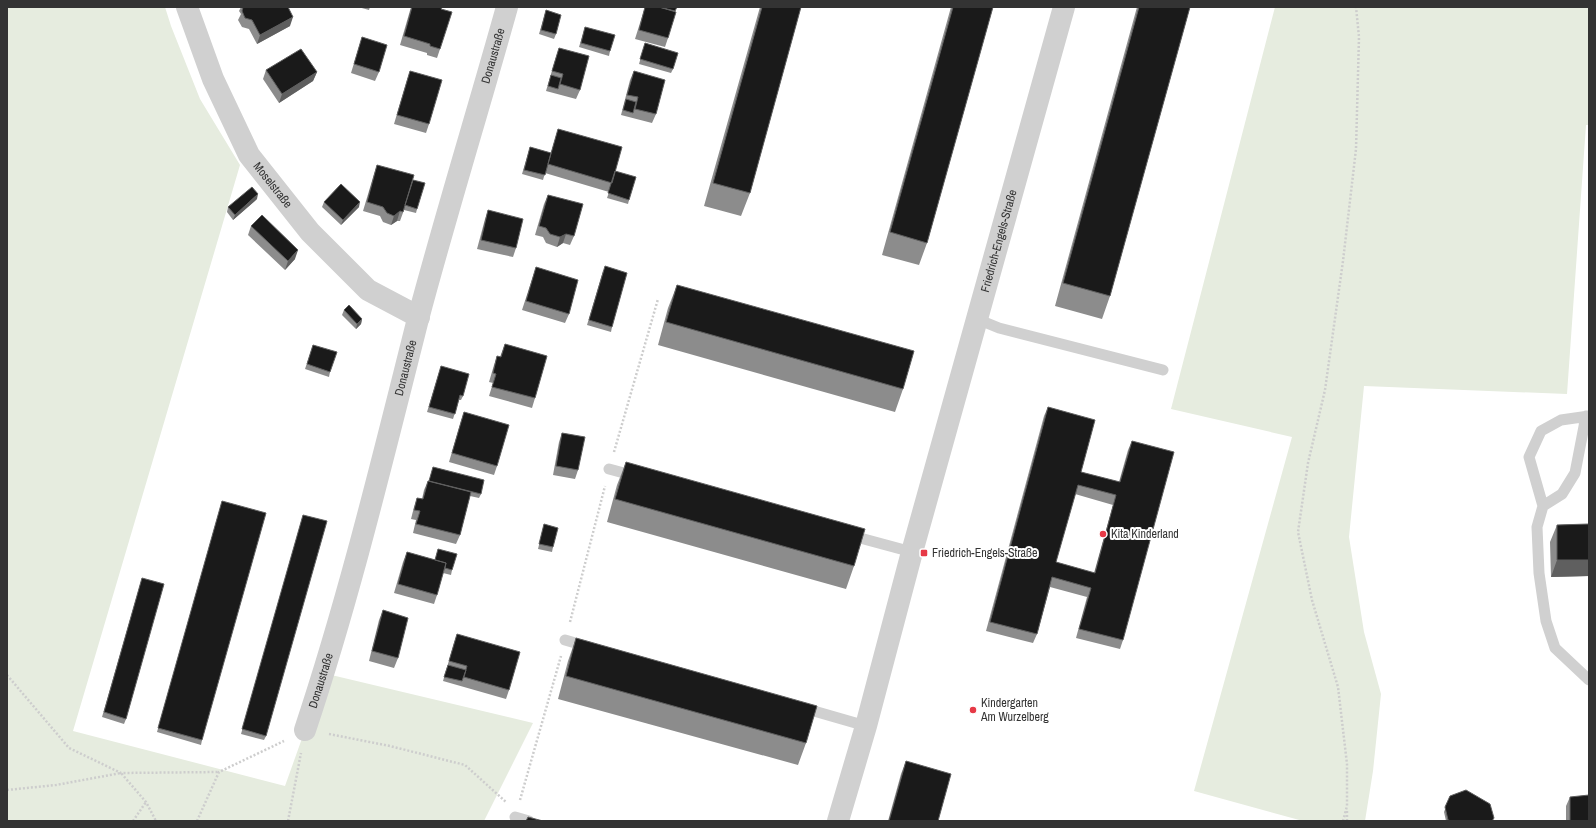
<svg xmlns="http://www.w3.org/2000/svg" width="1596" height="828" font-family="'Archivo Narrow',sans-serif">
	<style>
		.green { fill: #e6ecdf }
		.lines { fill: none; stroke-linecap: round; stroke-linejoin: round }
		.path { stroke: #cdcdcd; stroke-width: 2.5; stroke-dasharray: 2 2; stroke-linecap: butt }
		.lane { stroke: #d0d0d0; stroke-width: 11 }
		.street { stroke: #d0d0d0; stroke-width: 22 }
		.wall { fill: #8c8c8c; fill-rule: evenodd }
		.shaded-wall { fill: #5f5f5f }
		.building { fill: #1a1a1a; stroke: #5f5f5f; fill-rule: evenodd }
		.poi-dot { fill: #e63946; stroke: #fff; stroke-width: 1.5 }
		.labels { text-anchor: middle; stroke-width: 4; stroke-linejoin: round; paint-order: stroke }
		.street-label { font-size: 12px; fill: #333; stroke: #fff }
		.poi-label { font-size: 12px; fill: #333; stroke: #fff; text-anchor: start }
	</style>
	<rect width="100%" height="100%" fill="#fff"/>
	<path class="green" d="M7,7h158l6,19 29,73 40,66 -167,566 212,55 20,-56 18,-57 210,50 -49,98h-477z
		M1275,7h314v118h-3l-19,269 -203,-8 -15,151 15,95 17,62 -8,77 -8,50h-62l-109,-30 98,-354 -121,-28z"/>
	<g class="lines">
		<path class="path" d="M614,452l44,-153
			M570,622l35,-136
			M7,675l62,73 52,25 98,-1
			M329,734l61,12 75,19 41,37
			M7,790l49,-5 65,-12 25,29 10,19
			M520,800l41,-144
			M133,821l13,-19
			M197,821l22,-49 65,-31
			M288,821l13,-68
			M1343,821l4,-15v-42l-9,-77 -26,-87 -14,-68 10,-69 17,-73 18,-129 13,-112 3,-112 -3,-30
			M1347,821v-11"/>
		<path class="lane" d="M977,319l22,9 164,42
			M1589,416l-28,4 -20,11 -12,26 14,49 -6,21 2,46 7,48 9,27 34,32
			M609,469l26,7
			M1543,506l19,-12 13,-21 11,-57
			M849,535l63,17
			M565,640l24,7
			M800,707l66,19
			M515,817l14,4"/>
		<g class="street">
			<path id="s1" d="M187,7l26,72 36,76 61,77 58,58 51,27"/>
			<path id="s2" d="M305,730c45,-135 78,-273 113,-411 28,-105 60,-208 89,-312"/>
			<path id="s3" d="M838,821l28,-95 46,-174 152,-545"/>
		</g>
	</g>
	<path class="wall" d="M241,7h47l2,19 -33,18 -8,-15 -7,-2 -4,-7 3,-6 -2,-3z
		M358,7h12l-1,3z
		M411,7h31l-1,2 -1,40 -3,9 -10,-3v-2l-27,-8z
		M645,7l23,31 -3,9 -30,-8z
		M760,7h41l-51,186 -9,23 -37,-10z
		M951,7h42l-66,236 -8,22 -37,-10z
		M1137,7h53l-80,289 -8,23 -47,-13z
		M546,10l10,24 -2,5 -15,-5z
		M585,27l25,24 -1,5 -30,-9z
		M362,37l17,35 -4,9 -24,-8z
		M645,43l28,26 -2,4 -32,-9z
		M559,48l21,42 -4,9 -30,-8 10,-34z
		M266,70l51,2 -4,9 -34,22 -16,-24z
		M410,71l19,53 -3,9 -32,-9 13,-44z
		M634,71l22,43 -4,9 -31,-8 9,-35z
		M558,129l57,42 14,29 -1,4 -21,-6 2,-6 -64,-19 -2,7 -21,-6 8,-27 21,6z
		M377,165l36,15 4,29 -1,4 -12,-3 -4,11h-3l-6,4 -8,-3 -3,-6 -17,-5 11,-37z
		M548,195l26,41 -4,9 -7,-2 -6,4 -11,-4 -3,-6 -8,-2 9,-31z
		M257,199l-24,21 -6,-8 1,-5z
		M324,202l35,5 -18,18 -19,-18z
		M488,210l28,38 -3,9 -36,-8 8,-30z
		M251,226l44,33 -10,11 -37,-35z
		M536,267l33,47 -4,9 -43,-13z
		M603,271l9,56 -1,5 -24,-7z
		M677,285l226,104 -8,23 -237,-67 10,-37z
		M344,310l18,9 -1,5 -5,5 -14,-14z
		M505,344l30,54 -3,10 -43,-12 4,-13 -4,-1 5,-17 3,-9 3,1z
		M313,345l17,27 -1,5 -24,-8z
		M441,366l22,30 -2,4h-2l-6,19 -26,-7z
		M1048,407l33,65 38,10 9,-32 4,-9 -9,199 -3,9 -44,-11 11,-41 -37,-10 -13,47 -4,9 -47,-12 58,-215zM1075,494l38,11 -19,68 -38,-11z
		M464,412l33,54 -3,9 -45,-13 12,-41z
		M562,433l16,37 -3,9 -22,-4 6,-33z
		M626,462l228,104 -8,23 -239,-67 10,-37z
		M433,467l48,27 -2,4 -9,-2 -10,39 -4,9 -43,-11 3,-13 -5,-1 3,-12 3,-9 5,1 2,-9 4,-9h1z
		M222,501l-20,239 -1,5 -44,-13z
		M303,515l-37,221 -2,4 -23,-6z
		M544,524l9,23 -1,5 -14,-3z
		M1589,524v52l-38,1 -1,-35 7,-17z
		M438,549l14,21 -1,5 -8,-2 -6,22 -3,9 -40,-11 9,-31 4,-10 28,8z
		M142,578l-16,141 -2,5 -22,-7z
		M383,610l15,48 -4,10 -25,-7 10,-41z
		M457,634l52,56 -3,9 -63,-18 11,-38z
		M576,638l230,105 -8,22 -240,-66 10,-38z
		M906,761l32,60h-50l13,-47z
		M1450,796l42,25h-46l-2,-9z
		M1570,797l19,24h-23v-15z"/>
	<path class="shaded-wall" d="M293,17l-3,9 -33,18 3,-9z
		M317,72l-4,9 -34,22 3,-9z
		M258,194l-1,5 -24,21 2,-5z
		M360,202l-1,5 -18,18 2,-5z
		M400,211l-3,10 -6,4 3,-9z
		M566,234l-3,9 -6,4 3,-10z
		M298,250l-3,9 -10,11 3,-9z
		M362,319l-1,5 -5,5 1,-5z
		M1557,560h32v16l-38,1z"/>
	<path class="building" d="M243,7h45l5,10 -33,18 -8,-15 -7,-2 -3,-7z
		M412,7h30l-1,2 11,3 -12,37 -10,-3v-2l-26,-8z
		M645,7h14l17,5 -8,26 -29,-8z
		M659,7h18l-2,4z
		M762,7h39l-51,186 -37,-10z
		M953,7h40l-66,236 -37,-11z
		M1139,7h51l-80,289 -47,-13z
		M546,10l15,5 -5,19 -15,-4z
		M585,27l30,8 -5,16 -29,-8z
		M362,37l25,8 -8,27 -25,-8z
		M645,43l33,10 -5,16 -33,-10z
		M559,48l30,8 -9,34 -20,-6 3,-10 -11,-3z
		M301,49l16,23 -35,22 -16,-24z
		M410,71l32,9 -13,44 -32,-9z
		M634,71l31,9 -9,34 -21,-5 3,-12 -11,-2z
		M551,75l10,3 -3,11 -10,-3z
		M626,99l10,3 -3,11 -10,-3z
		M558,129l64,18 -10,36 -64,-19z
		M530,147l21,6 -6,22 -21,-5z
		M377,165l37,10 -11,37 -3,-1 -6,5 -7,-3 -4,-6 -16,-5z
		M615,171l21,6 -7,23 -21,-7z
		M413,180l12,3 -8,26 -12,-4z
		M341,184l19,18 -17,18 -19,-18z
		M252,187l6,7 -23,21 -7,-8z
		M548,195l35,9 -9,32 -8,-2 -6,3 -10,-3 -4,-6 -7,-2z
		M488,210l35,9 -7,29 -35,-8z
		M262,215l36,35 -10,11 -37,-35z
		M605,266l22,7 -15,54 -23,-7z
		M536,267l42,13 -9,34 -43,-13z
		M677,285l237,66 -11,38 -237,-67z
		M349,305l13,14 -5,5 -13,-14z
		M505,344l42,12 -12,42 -43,-11 4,-13 -3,-1 4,-17 4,1z
		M313,345l24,7 -7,20 -23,-8z
		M441,366l28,8 -6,22 -3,-1 -5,19 -26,-7z
		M1048,407l47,13 -14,52 39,10 12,-41 42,11 -51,188 -44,-11 12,-41 -39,-11 -15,57 -47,-12zM1078,485l38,10 -21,78 -39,-11z
		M464,412l45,13 -12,41 -45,-13z
		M562,433l23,4 -7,33 -22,-4z
		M626,462l239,67 -11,37 -239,-67z
		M433,467l51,13 -3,14 -52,-13z
		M428,481l43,11 -11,43 -44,-11 4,-13 -6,-1 3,-12 6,1z
		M222,501l44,12 -64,227 -44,-12z
		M303,515l24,6 -61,215 -24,-7z
		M544,524l14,4 -5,19 -14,-3z
		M1589,524v36h-32v-35z
		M438,549l19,5 -5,16 -7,-2 1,-5 -11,-3z
		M407,552l39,11 -9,32 -39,-11z
		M142,578l22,6 -38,135 -22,-7z
		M383,610l25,8 -10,40 -26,-7z
		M457,634l63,18 -11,38 -45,-13 3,-11 -18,-5z
		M576,638l241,68 -11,37 -240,-67z
		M448,665l18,5 -4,11 -18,-4z
		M906,761l45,13 -13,47h-49z
		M1466,790l24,14 4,14 -2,3h-41l-3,-1 -3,-13 5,-11z
		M1589,795v26h-19v-24z
		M528,817l15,4h-17z"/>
	<g class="poi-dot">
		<circle cx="1103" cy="534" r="4"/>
		<rect x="920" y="549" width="8" height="8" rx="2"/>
		<circle cx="973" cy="710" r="4"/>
	</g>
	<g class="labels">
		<g class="street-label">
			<text dy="4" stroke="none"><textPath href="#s2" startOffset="700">Donaustraße</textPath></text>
			<text dy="4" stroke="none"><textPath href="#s1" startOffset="199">Moselstraße</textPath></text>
			<text dy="4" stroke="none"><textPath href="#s3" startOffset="602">Friedrich-Engels-Straße</textPath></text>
			<text dy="4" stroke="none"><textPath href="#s2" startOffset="376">Donaustraße</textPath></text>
			<text dy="4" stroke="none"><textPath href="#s2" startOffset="52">Donaustraße</textPath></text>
		</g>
		<g class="poi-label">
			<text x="1111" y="538">Kita Kinderland</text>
			<text x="932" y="557">Friedrich-Engels-Straße</text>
			<text x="981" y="707">Kindergarten<tspan x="981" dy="14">Am Wurzelberg</tspan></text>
		</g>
	</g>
	<rect width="1596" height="828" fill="none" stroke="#333333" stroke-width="16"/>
</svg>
